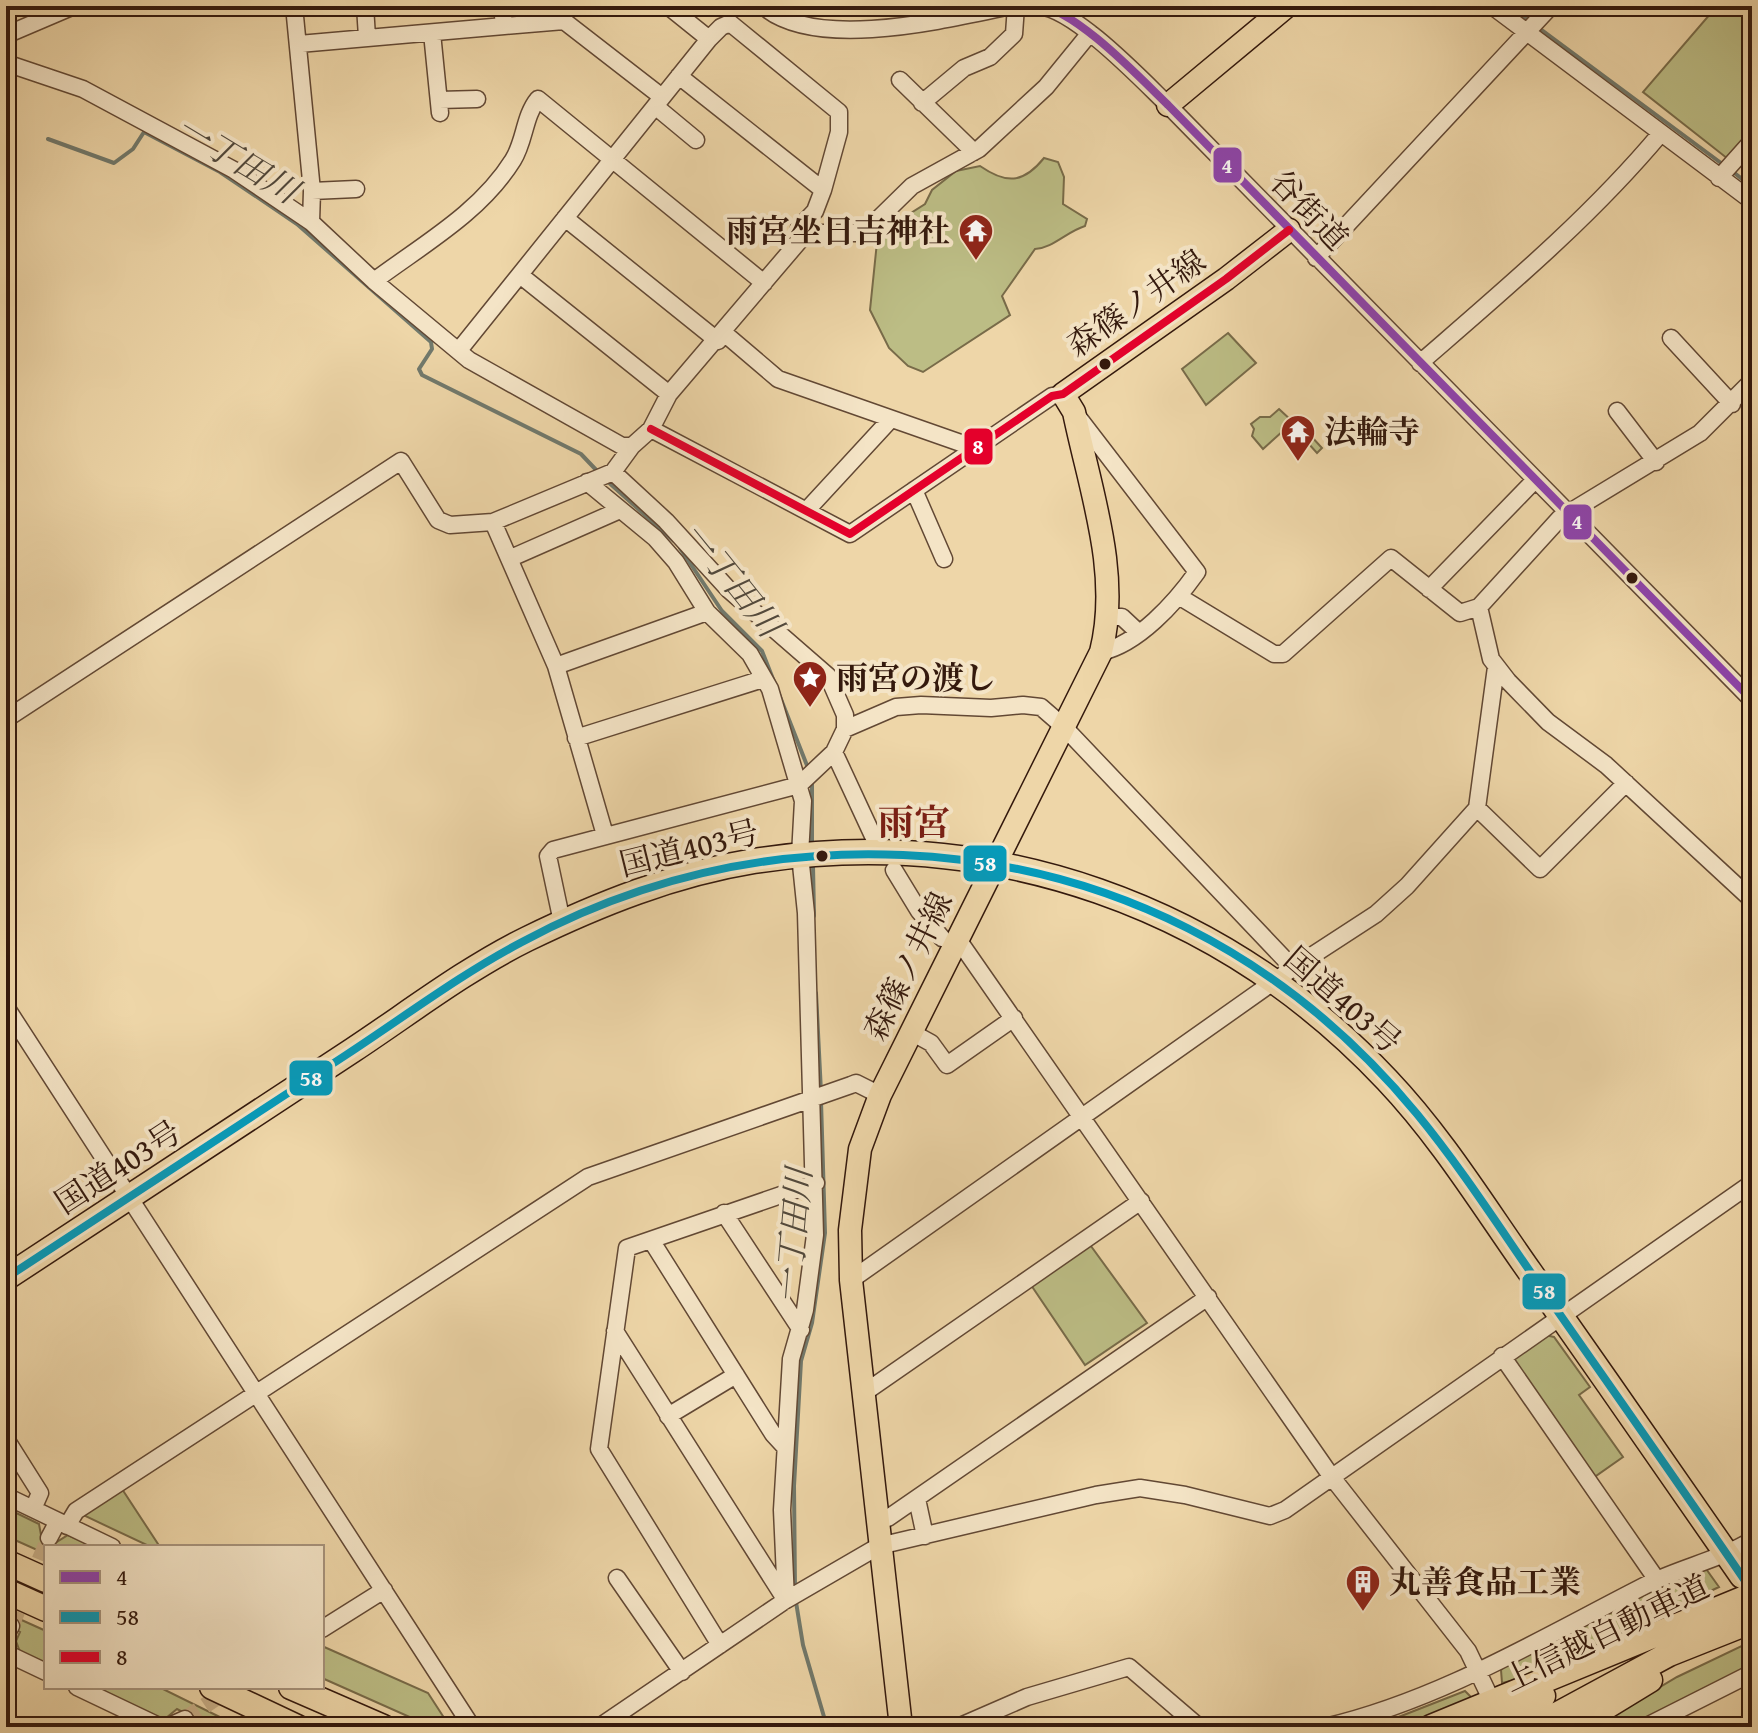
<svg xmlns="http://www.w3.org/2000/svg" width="1758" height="1733" font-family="'Gentium Book Plus','Noto Serif JP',serif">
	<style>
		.green { fill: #bcbd85; stroke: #786b49; stroke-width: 2 }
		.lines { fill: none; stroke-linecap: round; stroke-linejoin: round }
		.stream { stroke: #71796c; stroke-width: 4 }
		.minor-tunnel { stroke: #c9b089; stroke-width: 16; stroke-dasharray: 16 8; stroke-linecap: butt }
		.minor-casing { stroke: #624834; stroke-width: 19 }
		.major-casing { stroke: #34190d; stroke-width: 25 }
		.highway-casing { stroke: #34190d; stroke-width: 27 }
		.minor { stroke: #f4e4c6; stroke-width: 16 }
		.major { stroke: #eed6a8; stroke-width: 22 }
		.highway { stroke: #eed6a8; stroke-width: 24 }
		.bus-1-casing { stroke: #f4e4c6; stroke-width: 14 }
		.bus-2-casing { stroke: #f4e4c6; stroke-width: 14 }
		.bus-3-casing { stroke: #f4e4c6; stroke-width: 14 }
		.bus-1 { stroke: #8e44ad; stroke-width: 8 }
		.bus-2 { stroke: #059bbb; stroke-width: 8 }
		.bus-3 { stroke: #e4002b; stroke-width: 8 }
		.bus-dot { fill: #34190d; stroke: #f4e4c6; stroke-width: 3 }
		.labels { text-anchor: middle; stroke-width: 8; stroke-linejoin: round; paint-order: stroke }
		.street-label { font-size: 32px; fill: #34190d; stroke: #f4e4c6 }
		.poi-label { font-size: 32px; font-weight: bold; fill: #34190d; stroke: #f4e4c6; text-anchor: start }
		.water-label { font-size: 34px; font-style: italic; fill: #52493c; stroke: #f4e4c6 }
		.quarter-label { font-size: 36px; font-weight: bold; fill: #7a1f14; stroke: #f4e4c6 }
		.line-badge { stroke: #f4e4c6; stroke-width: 3 }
		.badge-label { font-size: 22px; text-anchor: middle; font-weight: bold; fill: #fff }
	</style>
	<rect width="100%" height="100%" fill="#eed6a8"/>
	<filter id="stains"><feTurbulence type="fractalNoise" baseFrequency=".0025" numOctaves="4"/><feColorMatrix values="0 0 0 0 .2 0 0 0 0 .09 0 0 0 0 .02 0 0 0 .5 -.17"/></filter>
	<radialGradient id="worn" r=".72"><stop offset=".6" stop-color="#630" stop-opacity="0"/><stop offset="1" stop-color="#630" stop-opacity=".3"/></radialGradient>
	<path class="green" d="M1717,6h17l18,16v110l-24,27 -85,-67z
		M1044,158l14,4 6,15 -1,27 24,15 -2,7c-19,6 -32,22 -50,23l-33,47 8,19 -87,57 -15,-6 -19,-18 -19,-38 7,-68 15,-17 33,-21 7,-14 24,-19 24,-5c26,18 43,18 64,-8z
		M1228,333l28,30 -50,42 -24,-36z
		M1279,409l14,13 -30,27 -11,-13 2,-7 -3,-5 9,-7h10z
		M1299,423l23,25 -5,5 -18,-20 -10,9 -5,-5z
		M1088,1242l59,81 -62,42 -56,-83z
		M1545,1335l9,2 36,50 -11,8 44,62 -30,21 -81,-115 1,-6z
		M122,1489l38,58h-9l-70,-33z
		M6,1508l33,16 2,11 14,8 13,-8 27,12h-49v7l-40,-18z
		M1704,1566l15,21 -191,90 -26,6 -1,-13 14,-13 113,-58z
		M6,1613l40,18v34l-26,-13 -4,-11 4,-9 -14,-7z
		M1752,1641v26l-118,60h-41l84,-50z
		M322,1646l106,47 22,34h-18l-110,-49z
		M89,1687h70l81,40h-44l2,-7 -21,-11 -17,14z
		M1465,1691l6,6c-27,23 -64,30 -98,30z"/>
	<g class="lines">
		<path class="stream" d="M1509,6l23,17
			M1539,28l186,138
			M48,139l66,24 19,-14 11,-17 76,40 77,52 134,118 1,7 -13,20 3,6 159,79 19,20
			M1732,171l20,16
			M606,480l68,61
			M680,548l42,63 40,40 46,117
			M812,781v67
			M813,865l1,51
			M816,993l5,99
			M795,1589l-1,-103 7,-125 11,-38 13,-90 -4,-132
			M796,1602l7,43 24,82"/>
		<path class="minor-tunnel" d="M11,1626l38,-88
			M185,1719l43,-29"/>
		<defs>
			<path id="minor" d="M294,6l18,185 -1,31
				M365,6l2,31
				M763,6c52,46 185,13 248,0
				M1038,6c36,2 103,73 130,99l584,595
				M1492,6l260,195
				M504,26l60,-5 98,76
				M432,33l8,80
				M6,35l68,-29
				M299,44l205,-18 -2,-20
				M6,63l77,26 151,81 77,52 63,59 95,79 153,86h10
				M679,76l144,114 16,-58v-20l-109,-89 -9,4 -12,12
				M900,80l74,72
				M439,100l38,-1
				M922,103l42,-35 26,-11 24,-23 2,-28
				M655,106l41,34
				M1719,178l33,-37
				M312,191l44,-2
				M565,218l153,123
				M806,233h58l48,-47 67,-37 67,-62 44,-54
				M806,233l-7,-5 16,-17 8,-21
				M1316,258l235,-252
				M520,275l149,119
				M374,281c48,-36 106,-68 139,-121 12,-19 11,-44 25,-61l226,184
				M724,333l54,46 197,69
				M1671,338l61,66
				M460,349l249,-310 -41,-33
				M1420,363c84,-73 170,-145 241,-230
				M1752,381l-52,52 -140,85 -81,89 12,52 17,22 40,41 58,43 146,135
				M1617,411l39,51
				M1075,413l122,159c-22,31 -59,72 -96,80
				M651,429l199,105 202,-138 11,-2
				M613,472l53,49 63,69 99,86 17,39v14
				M587,482l68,56 21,24 31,50 43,42 20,35 33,112 -3,54 6,58 9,322 -10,75 -14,49 -9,151 4,90
				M914,490l30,69
				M807,510l83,-90
				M493,522l63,144 49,169
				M511,558l109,-48
				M1429,589l105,-108
				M1180,597l94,57h9l108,-96 69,55 19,-6
				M1108,617h14l16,15
				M556,666l151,-54
				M6,719l395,-258 37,59 12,5 43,-3 120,-50 19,-26 19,-17 18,-35 137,-161
				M576,738l187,-59
				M834,752l39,84
				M1477,808l63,61 86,-86
				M894,870l25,41 23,27
				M562,922l-14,-66 5,-6 246,-65 35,-33 11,-23 51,-22 25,-2 70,3 32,-3 18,2 23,20 229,241
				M957,938l374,538 137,175 20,42
				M6,1007l466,720
				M911,1032l20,11 16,22 67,-47
				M724,1213l77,117
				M651,1240l122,194 12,13
				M851,1280l442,-312 83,-54 31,-28 70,-78 19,-141
				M615,1331l170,268
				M1502,1356l155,224
				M864,1393l277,-192
				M668,1416l68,-41
				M6,1439l34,54 -7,16
				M6,1496l106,51
				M917,1499l8,37
				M888,1518l320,-221
				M67,1526l9,-15 512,-334 263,-92 5,-2 24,12
				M49,1538l9,-17
				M617,1578l65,94
				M322,1629l62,-39
				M6,1635l5,-9
				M720,1645l-121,-196 28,-201 189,-65
				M6,1653l40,19
				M77,1687l84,40
				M167,1727l18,-8
				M599,1727l187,-127 93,-54 217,-51 44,-7 45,7 85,21 15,-6 467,-327
				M958,1727l69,-30 102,-30 70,60
				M1325,1727c116,-27 220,-91 325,-144 33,-16 71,-24 102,-43
				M1645,1727l107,-54"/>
			<path id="major" d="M1168,105l119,-99
				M901,1727l-50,-447 -1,-50 10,-81 20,-54 221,-443c20,-79 -11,-162 -27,-240l-11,-18 163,-115 63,-49"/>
			<path id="highway" d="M6,1278c116,-75 231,-152 347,-228 56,-37 113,-81 174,-111 72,-35 147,-65 227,-78 239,-37 468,44 633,219 55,58 97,127 143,192 71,101 142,203 212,304
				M6,1562l40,18
				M6,1591l40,18
				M212,1687l85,40
				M291,1687l92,40
				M1431,1727l321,-132
				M1490,1727l53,-31
				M1534,1727l135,-73 83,-33
				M1573,1727l77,-47"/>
		</defs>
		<use href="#minor" class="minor-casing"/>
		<use href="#major" class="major-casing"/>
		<use href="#highway" class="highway-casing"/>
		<use href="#minor" class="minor"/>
		<use href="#major" class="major"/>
		<use href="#highway" class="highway"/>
		<defs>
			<path id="bus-1" d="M1038,6c36,2 103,73 130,99l584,595"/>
			<path id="bus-2" d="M6,1278c114,-74 227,-149 340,-223 58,-38 115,-81 176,-113 119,-64 247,-93 381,-87 205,9 383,100 514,259 46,56 86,119 128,179 69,99 139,198 207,298"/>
			<path id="bus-3" d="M651,429l199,105 202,-138 11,-2 163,-115 63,-49"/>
		</defs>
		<use href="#bus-1" class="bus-1-casing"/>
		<use href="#bus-2" class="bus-2-casing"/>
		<use href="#bus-3" class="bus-3-casing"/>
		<use href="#bus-1" class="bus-1"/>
		<use href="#bus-2" class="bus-2"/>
		<use href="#bus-3" class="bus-3"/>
	</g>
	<defs>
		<symbol id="temple-pin" viewBox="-11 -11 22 30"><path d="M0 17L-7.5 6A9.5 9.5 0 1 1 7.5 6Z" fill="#8f2418" stroke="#f4e4c6"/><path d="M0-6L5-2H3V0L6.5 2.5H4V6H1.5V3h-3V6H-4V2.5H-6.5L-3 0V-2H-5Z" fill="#fff"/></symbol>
		<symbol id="sight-pin" viewBox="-11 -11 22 30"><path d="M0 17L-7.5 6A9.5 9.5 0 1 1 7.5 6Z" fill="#8f2418" stroke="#f4e4c6"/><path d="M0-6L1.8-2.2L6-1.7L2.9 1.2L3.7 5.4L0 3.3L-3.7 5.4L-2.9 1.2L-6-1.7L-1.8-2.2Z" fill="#fff"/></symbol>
		<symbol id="building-pin" viewBox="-11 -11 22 30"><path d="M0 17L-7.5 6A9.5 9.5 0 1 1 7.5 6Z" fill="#8f2418" stroke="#f4e4c6"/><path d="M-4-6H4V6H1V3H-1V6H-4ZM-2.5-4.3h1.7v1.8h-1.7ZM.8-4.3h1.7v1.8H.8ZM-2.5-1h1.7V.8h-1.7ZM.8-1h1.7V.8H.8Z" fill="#fff"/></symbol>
	</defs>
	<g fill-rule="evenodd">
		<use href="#temple-pin" x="956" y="211" width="40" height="54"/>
		<use href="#temple-pin" x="1278" y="412" width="40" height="54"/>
		<use href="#sight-pin" x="790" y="658" width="40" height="54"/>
		<use href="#building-pin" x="1343" y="1562" width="40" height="54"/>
	</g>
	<g class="bus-dot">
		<circle cx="1105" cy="364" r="7"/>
		<circle cx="1632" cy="578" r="7"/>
		<circle cx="822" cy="856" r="7"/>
	</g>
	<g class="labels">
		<g class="street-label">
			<text transform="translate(1309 210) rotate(46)" y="11">谷街道</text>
			<text transform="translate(1136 303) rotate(-35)" y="11">森篠ノ井線</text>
			<text transform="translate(689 848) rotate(-14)" y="11">国道403号</text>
			<text transform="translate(908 966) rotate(-64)" y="11">森篠ノ井線</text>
			<text transform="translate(1343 1000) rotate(41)" y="11">国道403号</text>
			<text transform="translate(118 1167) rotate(-33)" y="11">国道403号</text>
			<text transform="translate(1606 1633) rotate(-26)" y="11">上信越自動車道</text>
		</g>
		<g class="poi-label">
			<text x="950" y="242" text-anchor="end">雨宮坐日吉神社</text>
			<text x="1324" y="443">法輪寺</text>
			<text x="836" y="689">雨宮の渡し</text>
			<text x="1389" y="1593">丸善食品工業</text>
		</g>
		<g class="water-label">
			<text transform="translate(237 159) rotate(31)" y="12">一丁田川</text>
			<text transform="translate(732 579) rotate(51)" y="12">一丁田川</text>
			<text transform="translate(793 1236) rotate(-85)" y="12">一丁田川</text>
		</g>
		<g class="quarter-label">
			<text x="914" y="835">雨宮</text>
		</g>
	</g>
	<g class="line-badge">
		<rect x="1212" y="146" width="31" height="38" rx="8" fill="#8e44ad"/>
		<rect x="963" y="427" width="31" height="39" rx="8" fill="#e4002b"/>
		<rect x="1562" y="503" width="31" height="38" rx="8" fill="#8e44ad"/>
		<rect x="962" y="844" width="46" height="39" rx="8" fill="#059bbb"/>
		<rect x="288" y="1059" width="46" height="38" rx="8" fill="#059bbb"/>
		<rect x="1521" y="1272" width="46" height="39" rx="8" fill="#059bbb"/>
	</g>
	<g class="badge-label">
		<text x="1227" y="173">4</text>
		<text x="978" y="454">8</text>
		<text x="1577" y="529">4</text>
		<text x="985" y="871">58</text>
		<text x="311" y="1086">58</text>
		<text x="1544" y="1299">58</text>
	</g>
	<rect width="1758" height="1733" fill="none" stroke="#eed6a8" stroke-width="32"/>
	<rect x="8" y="8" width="1742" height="1717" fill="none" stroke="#34190d" stroke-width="4"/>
	<rect x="16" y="16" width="1726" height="1701" fill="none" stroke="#34190d" stroke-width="2"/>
	<rect x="44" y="1545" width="280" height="144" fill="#f4e4c6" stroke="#a7937c" stroke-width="2"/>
	<rect x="60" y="1571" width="40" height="12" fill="#8e44ad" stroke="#a7937c" stroke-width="2"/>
	<text x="116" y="1585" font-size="24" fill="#34190d">4</text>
	<rect x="60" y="1611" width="40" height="12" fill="#059bbb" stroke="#a7937c" stroke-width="2"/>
	<text x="116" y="1625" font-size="24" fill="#34190d">58</text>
	<rect x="60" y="1651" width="40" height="12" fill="#e4002b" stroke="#a7937c" stroke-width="2"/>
	<text x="116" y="1665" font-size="24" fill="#34190d">8</text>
	<rect width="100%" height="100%" filter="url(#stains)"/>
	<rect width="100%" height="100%" fill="url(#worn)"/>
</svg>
